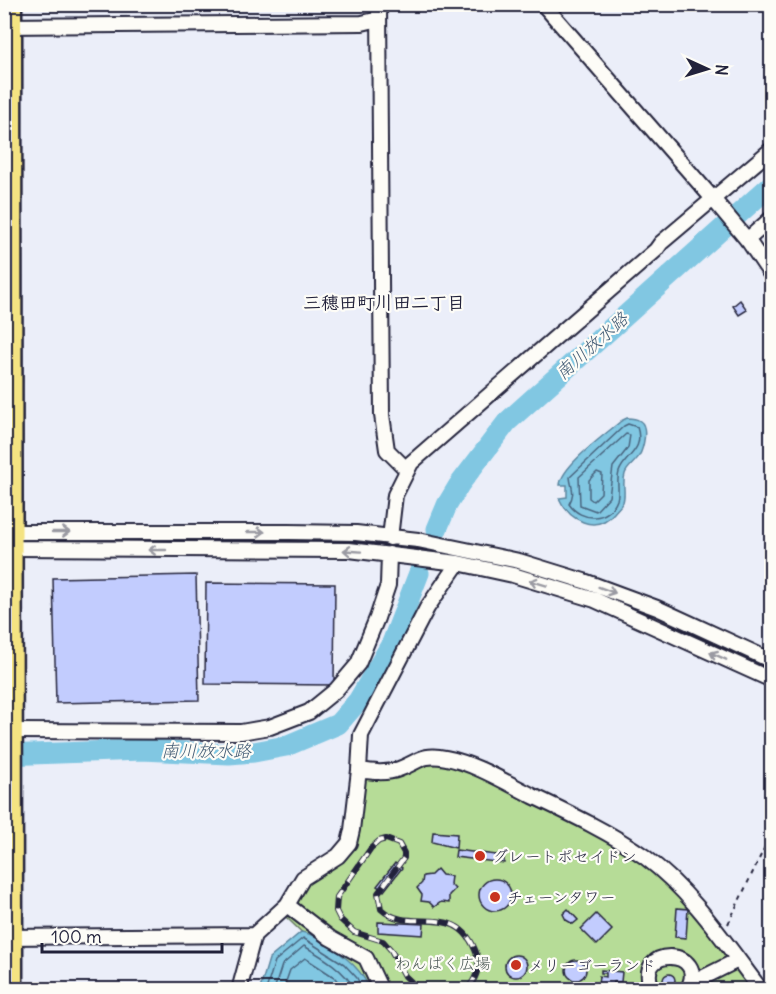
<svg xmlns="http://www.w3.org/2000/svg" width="776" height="994" font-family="Delius,'Klee One',sans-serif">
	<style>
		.green { fill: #b6dc97; stroke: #6c7f69; stroke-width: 1.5 }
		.water { fill: #81c7e2; stroke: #5b859f; stroke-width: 1.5 }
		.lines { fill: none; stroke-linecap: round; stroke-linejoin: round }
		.shore { stroke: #48647e; stroke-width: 1.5 }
		.river { stroke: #81c7e2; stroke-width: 21 }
		.building { fill: #c2ccfe; stroke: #22223b; stroke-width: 1.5 }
		.minor-casing { stroke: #22223b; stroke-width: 18 }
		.major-casing { stroke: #22223b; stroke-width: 21 }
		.path { stroke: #22223b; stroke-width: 2; stroke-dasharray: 4.5 4.5; stroke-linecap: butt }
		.minor { stroke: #fdfcf7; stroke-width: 14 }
		.major { stroke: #f4e382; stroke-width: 16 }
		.rail-casing { stroke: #22223b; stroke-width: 6 }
		.rail { stroke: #fdfcf7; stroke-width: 4; stroke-dasharray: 11; stroke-linecap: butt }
		.oneway { stroke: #9a9aa2 }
		.poi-dot { fill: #c8321e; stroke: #fdfcf7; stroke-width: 2 }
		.labels { text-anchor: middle; stroke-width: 4.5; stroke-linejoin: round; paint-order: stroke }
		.poi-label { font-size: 16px; fill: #22223b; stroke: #fdfcf7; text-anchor: start }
		.park-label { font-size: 16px; fill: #4e5a57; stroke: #fdfcf7 }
		.neighbourhood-label { font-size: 18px; font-weight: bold; fill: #22223b; stroke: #fdfcf7 }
		.water-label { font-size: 18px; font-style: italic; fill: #435c75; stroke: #fdfcf7 }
	</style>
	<rect width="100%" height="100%" fill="#ebeef9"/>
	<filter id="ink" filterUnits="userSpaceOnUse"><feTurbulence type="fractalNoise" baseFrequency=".0167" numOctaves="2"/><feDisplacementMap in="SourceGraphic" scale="12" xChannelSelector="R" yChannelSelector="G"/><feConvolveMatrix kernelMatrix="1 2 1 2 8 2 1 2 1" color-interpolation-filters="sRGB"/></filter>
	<g filter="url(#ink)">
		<path class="green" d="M424,761l39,4 85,41 96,54 27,25 87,104h-397l-76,-73 17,-29 33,-21 28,-89z"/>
		<path class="water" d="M627,418c4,0 10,1 13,3 9,6 3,28 -1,35 -4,7 -12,11 -14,18 -3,9 1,20 -2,28 -2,4 -7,8 -9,11 -19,22 -45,7 -55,-15l8,-1v-12h-7c1,-19 46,-51 61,-64z
			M301,932c14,1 47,26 56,37 6,6 9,13 13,20h-110l9,-30z"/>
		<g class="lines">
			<path class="shore" d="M628,424l9,3c8,24 -12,28 -18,45 -3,9 1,19 -2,28 -8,22 -36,22 -48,4 7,-12 2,-16 1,-27l54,-51z
				M626,434l4,1 -2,13 -15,19 -4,30 -13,14 -16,-6 -1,-28z
				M597,472l5,2 -1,19 -8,8 -4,-3v-18z
				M266,990l9,-29 28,-23 41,26 13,14 6,12
				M274,990l8,-25 22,-19c19,11 41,24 51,44
				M283,990l7,-20 15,-12 29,19 11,13"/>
			<path class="river" d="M437,529l10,-24 12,-20 48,-63 265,-238
				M4,755l138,-5 87,4 25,-2 32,-6 52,-22 20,-23 34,-58 27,-70"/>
		</g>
		<path class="building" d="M740,300l7,10 -8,5 -6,-9z
			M196,575l3,125 -143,3 -3,-125z
			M206,583l129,1 -1,101 -129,-1z
			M433,832l24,2 -1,14 -24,-6z
			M456,850l48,6v7l-49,-6z
			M395,863l7,5 -18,23 -7,-5z
			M437,869l5,6 9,1 -1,8 5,5 -6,6v8l-8,-1 -7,5 -5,-5 -8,-1 1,-6 -5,-7 5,-5 1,-7 8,-1z
			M479 895a16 16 0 1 1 32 0a16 16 0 1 1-32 0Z
			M677,908l11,1 -2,29 -11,-1z
			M568,909l10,11 -5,4 -7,-4 -3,-6z
			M596,914l16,16 -15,15 -16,-16z
			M378,922l46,2 -1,11 -45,-3z
			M505 966a11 11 0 1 1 22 0a11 11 0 1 1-22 0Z
			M566 970a10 10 0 1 1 20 0a10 10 0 1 1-20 0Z
			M601,970l21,2 -1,10h-7l-1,4 -15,-1 1,-9 7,1v-4h-5z
			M663 980a6 6 0 1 1 12 0a6 6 0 1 1-12 0Z"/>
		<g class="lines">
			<defs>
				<path id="minor" d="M379,4l3,411 5,35 20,20
					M543,4l171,196 35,42 23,34
					M4,26l358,-3 17,-4
					M747,240l25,-22
					M4,538l9,-6h276l67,1 62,7 101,21 65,20 73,27 115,53
					M390,538l5,-43 16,-32 245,-213 5,-7 111,-94
					M5,545l8,3 336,2 109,13 55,12 82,25 177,80
					M458,563l-31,45 -66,127 -2,35c13,2 27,4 40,-1 20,-7 22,-16 47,-11 28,5 61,25 87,38 36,17 80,38 112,61 47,35 81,87 116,133
					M14,731l227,1 29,-5 39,-15 27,-22 22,-26 19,-46 11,-33 1,-31
					M287,905l43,33 36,20 15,32
					M4,937l250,-2
					M690,984l48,-24
					M239,990l15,-55 33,-30 16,-27 35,-22 11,-13 3,-13 7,-60
					M653,990c-23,-46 59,-42 34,0"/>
				<path id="major" d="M13,4l1,986"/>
			</defs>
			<use href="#minor" class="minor-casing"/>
			<use href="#major" class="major-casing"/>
			<path class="path" d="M728,924l44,-92"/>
			<use href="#minor" class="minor"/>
			<use href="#major" class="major"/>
			<defs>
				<path id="rail" d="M420,990l-15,-14 -14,-26 -8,-9 -29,-9 -14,-13 -4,-8 1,-14 34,-49 8,-7 7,-2 13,5 5,9v5l-26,35 3,16c29,27 77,-11 96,46 4,13 -2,26 -11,35"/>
			</defs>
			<use href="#rail" class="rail-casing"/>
			<use href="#rail" class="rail"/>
		</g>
		<defs><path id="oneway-shaft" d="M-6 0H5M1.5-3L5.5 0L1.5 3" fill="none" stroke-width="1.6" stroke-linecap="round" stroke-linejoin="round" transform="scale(1.5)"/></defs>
		<g class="oneway">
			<use href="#oneway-shaft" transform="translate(61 532)"/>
			<use href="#oneway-shaft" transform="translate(256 532)"/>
			<use href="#oneway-shaft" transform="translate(157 550) rotate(180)"/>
			<use href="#oneway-shaft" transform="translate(352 551) rotate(-176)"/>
			<use href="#oneway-shaft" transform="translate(538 583) rotate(-163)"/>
			<use href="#oneway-shaft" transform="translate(607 590) rotate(20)"/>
			<use href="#oneway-shaft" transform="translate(718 656) rotate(-156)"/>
		</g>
	</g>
	<g class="poi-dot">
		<circle cx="480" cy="856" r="6"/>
		<circle cx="495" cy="897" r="6"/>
		<circle cx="516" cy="965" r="6"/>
	</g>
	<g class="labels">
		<g class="poi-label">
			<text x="492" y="862">グレートポセイドン</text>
			<text x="507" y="903">チェーンタワー</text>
			<text x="528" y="971">メリーゴーランド</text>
		</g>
		<g class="park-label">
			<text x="443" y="969">わんぱく広場</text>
		</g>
		<g class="neighbourhood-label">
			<text x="384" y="309">三穂田町川田二丁目</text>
		</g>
		<g class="water-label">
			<text transform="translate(592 346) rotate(-42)" y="6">南川放水路</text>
			<text x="206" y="757">南川放水路</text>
		</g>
	</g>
	<rect width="776" height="994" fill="none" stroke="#fdfcf7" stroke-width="24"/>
	<rect x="12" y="12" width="752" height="970" fill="none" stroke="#22223b" stroke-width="2" filter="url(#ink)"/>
	<g transform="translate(707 69) rotate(94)" stroke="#fdfcf7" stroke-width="4.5" paint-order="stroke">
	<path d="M0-4.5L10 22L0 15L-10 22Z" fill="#22223b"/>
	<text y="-9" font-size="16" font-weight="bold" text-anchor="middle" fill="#22223b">N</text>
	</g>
	<path d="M42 943v9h180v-9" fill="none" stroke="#22223b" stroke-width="3"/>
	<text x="51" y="943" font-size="18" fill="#22223b" stroke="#fdfcf7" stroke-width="4.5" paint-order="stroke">100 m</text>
</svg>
